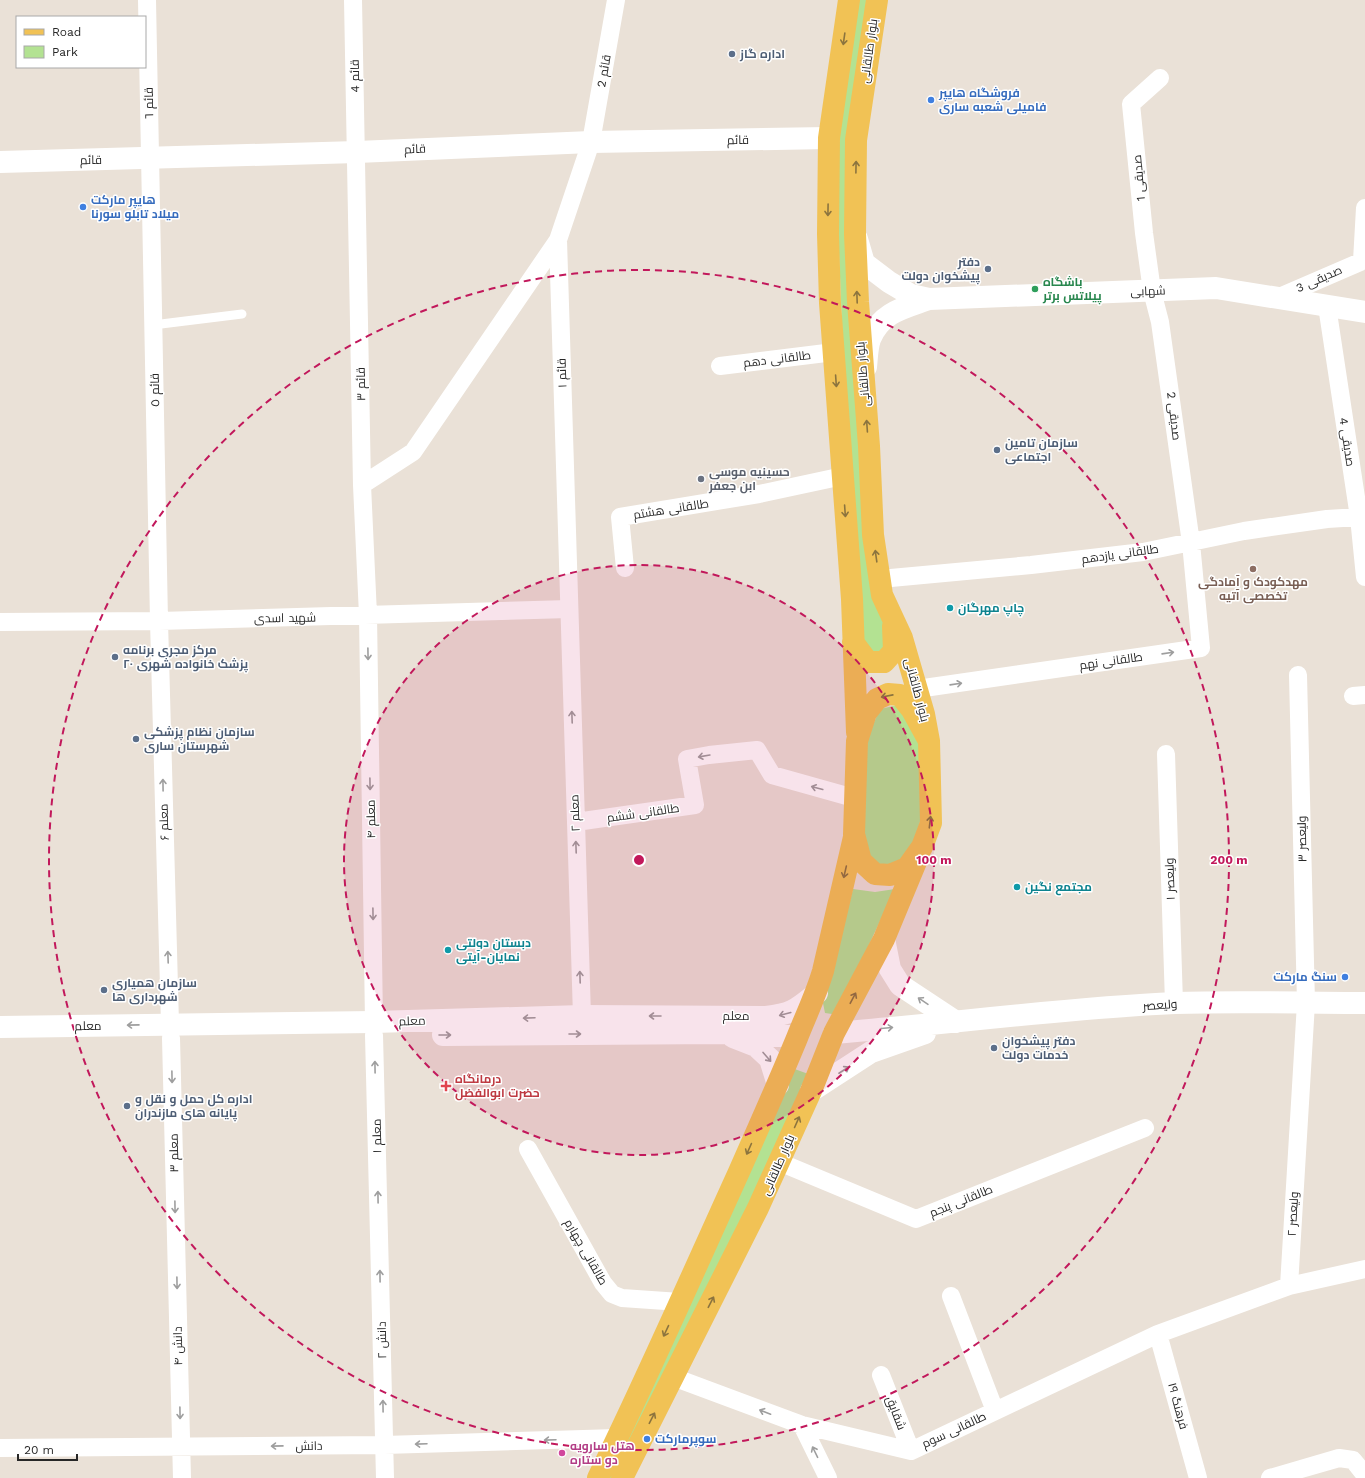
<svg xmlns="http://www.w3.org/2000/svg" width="1365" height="1478" font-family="'Work Sans',Cairo,sans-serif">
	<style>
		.green { fill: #b3e292 }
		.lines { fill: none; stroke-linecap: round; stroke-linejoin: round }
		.lane { stroke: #fff; stroke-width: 9 }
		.street { stroke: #fff; stroke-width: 18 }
		.secondary { stroke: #fff; stroke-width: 22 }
		.primary { stroke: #f1c255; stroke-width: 22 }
		.oneway { stroke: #8c743e }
		.oneway2 { stroke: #9e9e9e }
		.ring { fill: none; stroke: #c2185b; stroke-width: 2; stroke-dasharray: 7 5 }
		.service-dot { fill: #5c6f8a; stroke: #fff; stroke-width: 1.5 }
		.shop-dot { fill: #3f7fe0; stroke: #fff; stroke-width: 1.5 }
		.leisure-dot { fill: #2e9e5b; stroke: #fff; stroke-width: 1.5 }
		.worship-dot { fill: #6b7280; stroke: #fff; stroke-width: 1.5 }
		.education-dot { fill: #8d6e63; stroke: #fff; stroke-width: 1.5 }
		.culture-dot { fill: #0f9aa8; stroke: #fff; stroke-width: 1.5 }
		.health-dot { fill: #e0444e; stroke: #fff; stroke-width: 1.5 }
		.hotel-dot { fill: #d1479c; stroke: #fff; stroke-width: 1.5 }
		.labels { text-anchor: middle; stroke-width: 3; stroke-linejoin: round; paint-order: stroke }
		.street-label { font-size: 12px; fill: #272727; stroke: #fff }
		.service-label { font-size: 12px; font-weight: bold; fill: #4e5e75; stroke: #fff; text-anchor: start }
		.shop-label { font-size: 12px; font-weight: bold; fill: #366cbe; stroke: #fff; text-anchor: start }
		.leisure-label { font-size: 12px; font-weight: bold; fill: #27864d; stroke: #fff; text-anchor: start }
		.worship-label { font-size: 12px; font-weight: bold; fill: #5b616d; stroke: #fff; text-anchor: start }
		.education-label { font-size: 12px; font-weight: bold; fill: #785e54; stroke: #fff }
		.culture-label { font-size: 12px; font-weight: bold; fill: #0d838f; stroke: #fff; text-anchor: start }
		.health-label { font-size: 12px; font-weight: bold; fill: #be3a42; stroke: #fff; text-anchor: start }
		.hotel-label { font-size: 12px; font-weight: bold; fill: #b23c85; stroke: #fff; text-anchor: start }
		.centre { fill: #c2185b; stroke: #fff; stroke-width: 2 }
		.ring-label { font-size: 12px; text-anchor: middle; font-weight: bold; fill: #c2185b; stroke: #fff; stroke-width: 3; stroke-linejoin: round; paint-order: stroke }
	</style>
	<rect width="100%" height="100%" fill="#eae1d7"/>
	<path class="green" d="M853,0h18l-20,139 36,477 -3,37h-15l-9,-13 -9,-105 -17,-399z
		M898,705l23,35 1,75 -9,31 -16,18 -18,2 -12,-13 -4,-19 3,-94 14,-31z
		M853,889l22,3 20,-3 -57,122 -6,3 -7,-1 -2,-10z
		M789,1067l25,9 -196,402h-19z"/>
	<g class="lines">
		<path class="lane" d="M153,325l89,-11"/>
		<path class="street" d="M147,0l12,621 11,403
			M353,0l9,485 6,130 6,407
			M1362,261l3,-53
			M1277,298l88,-38
			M1327,306l32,211 6,60
			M720,366l114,-14
			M362,485l51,-33 145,-212
			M625,568l-5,-51 139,-23 84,-18
			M880,579l151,-14 112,-13 101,-21 83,-12 32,-2
			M0,622l159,-1 410,-12
			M917,689l284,-41 -10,-105 -31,-221 -8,-31 -8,-58 -13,-129 29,-26
			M1353,696l12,-1
			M1166,754l8,249
			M576,822l119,-17 -8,-46 22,-4 48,-5 15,25 82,23
			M582,1016l-24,-776 33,-98 25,-142
			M374,1035l11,443
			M171,1038l11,440
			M528,1149l75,134 9,11 10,4 58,4
			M779,1162l137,57 229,-91
			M1289,1286l76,-17
			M951,1296l44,115
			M1158,1334l40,144
			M881,1375l30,76
			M673,1377l129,48 109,26 247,-117 131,-48 17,-283 -8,-328
			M802,1425l26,53
			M0,1448l384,-3 233,-7
			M1270,1478l69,-20 14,2 12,15"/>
		<path class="secondary" d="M0,162l357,-10 234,-10 238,-4
			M857,239l7,24 25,19 22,13 18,4
			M866,367c1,-9 1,-19 4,-28 11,-27 34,-31 59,-40l287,-11 149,24
			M884,939l6,30 10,16 56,37
			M0,1027l374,-5 208,-6 184,1c27,-3 31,-8 51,-24
			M834,1033c114,-9 227,-25 341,-30 63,-2 127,0 190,0
			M443,1035l278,-2 76,3
			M733,1037l23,9 14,13 8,26
			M811,1091l60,-39 54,-19"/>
		<path class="primary" d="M849,0l-20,138 -1,96 2,69 22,296 5,133
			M877,0l-21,140 -1,94 3,68 11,144 4,89 9,60 20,43 22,76 5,27 2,82 -9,24 -15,21 -17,7 -15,-1 -14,-13 -7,-27 3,-93 9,-28 11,-14 11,-5 12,1 12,15 17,31
			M853,642l15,20h16l10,-11 -1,-25
			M598,1478c49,-100 94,-203 140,-304 20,-45 40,-90 59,-136 9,-23 19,-43 26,-67l31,-134
			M622,1478l136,-270 53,-117 23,-58 50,-94 34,-82"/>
	</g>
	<defs><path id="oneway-shaft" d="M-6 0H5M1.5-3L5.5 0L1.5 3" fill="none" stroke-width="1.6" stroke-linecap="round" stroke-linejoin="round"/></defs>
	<g class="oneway">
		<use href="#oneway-shaft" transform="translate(844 39) rotate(98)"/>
		<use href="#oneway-shaft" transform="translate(856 167) rotate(-89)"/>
		<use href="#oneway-shaft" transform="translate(828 210) rotate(91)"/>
		<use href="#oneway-shaft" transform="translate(857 297) rotate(-92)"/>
		<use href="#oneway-shaft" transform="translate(836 381) rotate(86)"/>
		<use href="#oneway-shaft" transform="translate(867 426) rotate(-94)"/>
		<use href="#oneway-shaft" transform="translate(845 511) rotate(86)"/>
		<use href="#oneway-shaft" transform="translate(876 556) rotate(-98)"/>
		<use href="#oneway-shaft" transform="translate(887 696) rotate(169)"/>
		<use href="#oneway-shaft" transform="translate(930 822) rotate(-83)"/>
		<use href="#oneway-shaft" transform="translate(845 872) rotate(103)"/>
		<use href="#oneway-shaft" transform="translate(853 998) rotate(-62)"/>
		<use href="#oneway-shaft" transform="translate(797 1122) rotate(-66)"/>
		<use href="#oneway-shaft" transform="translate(749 1149) rotate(114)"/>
		<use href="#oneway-shaft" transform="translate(711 1302) rotate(-63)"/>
		<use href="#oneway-shaft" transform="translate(666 1331) rotate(115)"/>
		<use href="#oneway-shaft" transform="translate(652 1418) rotate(-63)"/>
	</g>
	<g class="oneway2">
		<use href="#oneway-shaft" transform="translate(1168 653) rotate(-8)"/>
		<use href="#oneway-shaft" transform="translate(368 654) rotate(89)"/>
		<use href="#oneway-shaft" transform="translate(956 684) rotate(-8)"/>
		<use href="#oneway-shaft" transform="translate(572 717) rotate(-92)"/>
		<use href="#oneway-shaft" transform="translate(704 756) rotate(170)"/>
		<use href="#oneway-shaft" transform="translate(370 784) rotate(89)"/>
		<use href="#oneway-shaft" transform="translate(163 785) rotate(-91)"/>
		<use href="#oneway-shaft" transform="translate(817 788) rotate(-165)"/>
		<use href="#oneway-shaft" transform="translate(576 847) rotate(-92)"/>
		<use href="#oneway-shaft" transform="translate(373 914) rotate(89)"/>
		<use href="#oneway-shaft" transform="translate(168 957) rotate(-92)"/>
		<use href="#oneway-shaft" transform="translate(580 977) rotate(-92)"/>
		<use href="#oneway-shaft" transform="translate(923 1001) rotate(-146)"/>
		<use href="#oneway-shaft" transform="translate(785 1014) rotate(165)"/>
		<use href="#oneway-shaft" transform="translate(655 1016) rotate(-180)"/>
		<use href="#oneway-shaft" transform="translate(529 1018) rotate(178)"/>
		<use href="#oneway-shaft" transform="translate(133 1025) rotate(179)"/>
		<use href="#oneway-shaft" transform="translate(887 1028) rotate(-5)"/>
		<use href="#oneway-shaft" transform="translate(575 1034)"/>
		<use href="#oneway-shaft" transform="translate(445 1035)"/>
		<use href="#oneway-shaft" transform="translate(767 1057) rotate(49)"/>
		<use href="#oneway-shaft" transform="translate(375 1067) rotate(-91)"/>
		<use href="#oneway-shaft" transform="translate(844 1070) rotate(-33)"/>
		<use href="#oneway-shaft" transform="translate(172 1077) rotate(89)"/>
		<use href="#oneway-shaft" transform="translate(378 1197) rotate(-91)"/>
		<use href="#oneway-shaft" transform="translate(175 1207) rotate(89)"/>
		<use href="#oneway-shaft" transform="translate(380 1276) rotate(-91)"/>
		<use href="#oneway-shaft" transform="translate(177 1283) rotate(89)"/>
		<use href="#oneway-shaft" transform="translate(383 1406) rotate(-91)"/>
		<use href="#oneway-shaft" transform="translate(765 1412) rotate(-159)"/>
		<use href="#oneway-shaft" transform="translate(180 1413) rotate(89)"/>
		<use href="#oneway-shaft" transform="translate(550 1440) rotate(178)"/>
		<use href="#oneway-shaft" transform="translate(421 1444) rotate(178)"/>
		<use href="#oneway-shaft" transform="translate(277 1446) rotate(179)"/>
		<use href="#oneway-shaft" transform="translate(815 1452) rotate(-116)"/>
	</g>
	<circle cx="639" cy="860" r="295" fill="#c2185b" fill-opacity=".12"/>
	<g class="ring">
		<circle cx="639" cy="860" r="295"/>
		<circle cx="639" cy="860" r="590"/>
	</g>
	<g class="service-dot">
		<circle cx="732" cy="54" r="4"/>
		<circle cx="988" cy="269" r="4"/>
		<circle cx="997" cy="450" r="4"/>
		<circle cx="115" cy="657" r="4"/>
		<circle cx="136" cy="739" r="4"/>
		<circle cx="104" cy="990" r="4"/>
		<circle cx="994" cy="1048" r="4"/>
		<circle cx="127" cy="1106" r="4"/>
	</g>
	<g class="shop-dot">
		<circle cx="931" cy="100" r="4"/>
		<circle cx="83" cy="207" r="4"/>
		<circle cx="1345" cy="977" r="4"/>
		<circle cx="647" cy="1439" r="4"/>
	</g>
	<circle class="leisure-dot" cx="1035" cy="289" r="4"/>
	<circle class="worship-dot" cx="701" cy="479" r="4"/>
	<circle class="education-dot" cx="1253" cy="569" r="4"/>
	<g class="culture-dot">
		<circle cx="950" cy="608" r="4"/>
		<circle cx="1017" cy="887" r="4"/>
		<circle cx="448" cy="950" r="4"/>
	</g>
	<path class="health-dot" d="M444 1080h4v4h4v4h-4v4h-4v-4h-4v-4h4z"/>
	<circle class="hotel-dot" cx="562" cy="1453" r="4"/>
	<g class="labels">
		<g class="street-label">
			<text transform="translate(869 51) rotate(-82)" y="4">بلوار طالقانی</text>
			<text transform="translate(604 71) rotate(-80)" y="4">قائم 2</text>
			<text transform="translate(355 76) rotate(-91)" y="4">قائم 4</text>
			<text transform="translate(149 103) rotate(-91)" y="4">قائم ٦</text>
			<text transform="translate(738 140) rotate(-1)" y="4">قائم</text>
			<text transform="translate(415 149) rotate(-2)" y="4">قائم</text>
			<text transform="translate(91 160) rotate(-1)" y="4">قائم</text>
			<text transform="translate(1139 178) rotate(-95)" y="4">صدیقی 1</text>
			<text transform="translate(1319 279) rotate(-24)" y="4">صدیقی 3</text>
			<text transform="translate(1148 291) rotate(-2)" y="4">شهابی</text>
			<text transform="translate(777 359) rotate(-7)" y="4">طالقانی دهم</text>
			<text transform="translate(562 373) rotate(-92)" y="4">قائم ١</text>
			<text transform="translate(863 374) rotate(-95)" y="4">بلوار طالقانی</text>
			<text transform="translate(361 384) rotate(-91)" y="4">قائم ٣</text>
			<text transform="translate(155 390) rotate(-91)" y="4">قائم ٥</text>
			<text transform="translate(1174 416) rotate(83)" y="4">صدیقی 2</text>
			<text transform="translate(1347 442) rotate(81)" y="4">صدیقی 4</text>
			<text transform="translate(671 509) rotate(-9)" y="4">طالقانی هشتم</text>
			<text transform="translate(1120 554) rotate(-8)" y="4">طالقانی یازدهم</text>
			<text transform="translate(285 618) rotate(-1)" y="4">شهید اسدی</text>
			<text transform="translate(1111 661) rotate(-8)" y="4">طالقانی نهم</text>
			<text transform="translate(917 690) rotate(75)" y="4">بلوار طالقانی</text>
			<text transform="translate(575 813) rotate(-92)" y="4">معلم ٢</text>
			<text transform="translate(643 813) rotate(-8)" y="4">طالقانی ششم</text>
			<text transform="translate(371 819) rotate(-91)" y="4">معلم ۴</text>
			<text transform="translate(164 822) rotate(-92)" y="4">معلم ۶</text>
			<text transform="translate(1302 839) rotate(-91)" y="4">ولیعصر ٣</text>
			<text transform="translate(1170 879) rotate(-92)" y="4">ولیعصر ١</text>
			<text transform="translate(1160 1005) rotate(-4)" y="4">ولیعصر</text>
			<text x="736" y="1020">معلم</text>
			<text transform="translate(412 1021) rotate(-2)" y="4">معلم</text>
			<text transform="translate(88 1026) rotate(-1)" y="4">معلم</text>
			<text transform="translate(377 1136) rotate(-91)" y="4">معلم ١</text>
			<text transform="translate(174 1153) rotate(-91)" y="4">معلم ۳</text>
			<text transform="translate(778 1165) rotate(-66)" y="4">بلوار طالقانی</text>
			<text transform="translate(961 1201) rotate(-22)" y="4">طالقانی پنجم</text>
			<text transform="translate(1293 1214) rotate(-87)" y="4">ولیعصر ٢</text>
			<text transform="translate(586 1252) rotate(60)" y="4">طالقانی چهارم</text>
			<text transform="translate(382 1340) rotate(-91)" y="4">دانش ٢</text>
			<text transform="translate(178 1346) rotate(-91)" y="4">دانش ۴</text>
			<text transform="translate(1178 1406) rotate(75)" y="4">فرهنگ ۱۹</text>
			<text transform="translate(896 1413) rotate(69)" y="4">شقایق</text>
			<text transform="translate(954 1430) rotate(-25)" y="4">طالقانی سوم</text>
			<text transform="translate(309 1446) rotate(-1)" y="4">دانش</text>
		</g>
		<g class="service-label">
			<text x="740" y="58">اداره گاز</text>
			<text x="980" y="266" text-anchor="end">دفتر<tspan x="980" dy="14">پیشخوان دولت</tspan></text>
			<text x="1005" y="447">سازمان تامین<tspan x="1005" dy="14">اجتماعی</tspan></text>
			<text x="123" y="654">مرکز مجری برنامه<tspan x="123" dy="14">پزشک خانواده شهری ٢٠</tspan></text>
			<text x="144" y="736">سازمان نظام پزشکی<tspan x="144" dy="14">شهرستان ساری</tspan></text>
			<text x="112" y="987">سازمان همیاری<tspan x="112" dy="14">شهرداری ها</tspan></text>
			<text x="1002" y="1045">دفتر پیشخوان<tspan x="1002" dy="14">خدمات دولت</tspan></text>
			<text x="135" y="1103">اداره کل حمل و نقل و<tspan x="135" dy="14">پایانه های مازندران</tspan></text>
		</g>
		<g class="shop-label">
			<text x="939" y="97">فروشگاه هایپر<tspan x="939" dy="14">فامیلی شعبه ساری</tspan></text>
			<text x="91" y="204">هایپر مارکت<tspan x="91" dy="14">میلاد تابلو سورنا</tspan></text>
			<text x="1337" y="981" text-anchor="end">سنگ مارکت</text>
			<text x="655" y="1443">سوپرمارکت</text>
		</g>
		<g class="leisure-label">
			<text x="1043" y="286">باشگاه<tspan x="1043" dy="14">پیلاتس برتر</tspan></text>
		</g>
		<g class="worship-label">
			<text x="709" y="476">حسینیه موسی<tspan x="709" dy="14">ابن جعفر</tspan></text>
		</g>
		<g class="education-label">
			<text x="1253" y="586">مهدکودک و آمادگی<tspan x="1253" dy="14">تخصصی آتیه</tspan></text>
		</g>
		<g class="culture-label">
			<text x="958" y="612">چاپ مهرگان</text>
			<text x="1025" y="891">مجتمع نگین</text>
			<text x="456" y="947">دبستان دولتی<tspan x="456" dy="14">نمایان-آیتی</tspan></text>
		</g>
		<g class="health-label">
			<text x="455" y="1083">درمانگاه<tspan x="455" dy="14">حضرت ابوالفضل</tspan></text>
		</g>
		<g class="hotel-label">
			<text x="570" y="1450">هتل سارویه<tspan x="570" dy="14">دو ستاره</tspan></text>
		</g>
	</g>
	<circle cx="639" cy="860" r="6" class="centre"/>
	<g class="ring-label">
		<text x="934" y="864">100 m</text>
		<text x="1229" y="864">200 m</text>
	</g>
	<rect x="16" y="16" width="130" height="52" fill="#ffffff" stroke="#a9a9a9"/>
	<rect x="24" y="29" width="20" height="6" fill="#f1c255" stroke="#a9a9a9"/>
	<text x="52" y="36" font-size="12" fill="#272727">Road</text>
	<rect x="24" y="46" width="20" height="12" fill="#b3e292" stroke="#a9a9a9"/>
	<text x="52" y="56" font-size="12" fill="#272727">Park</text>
	<path d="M18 1454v6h59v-6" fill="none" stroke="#272727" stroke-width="2"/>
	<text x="24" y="1454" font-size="12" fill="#272727" stroke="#ffffff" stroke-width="3" paint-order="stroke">20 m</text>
</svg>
